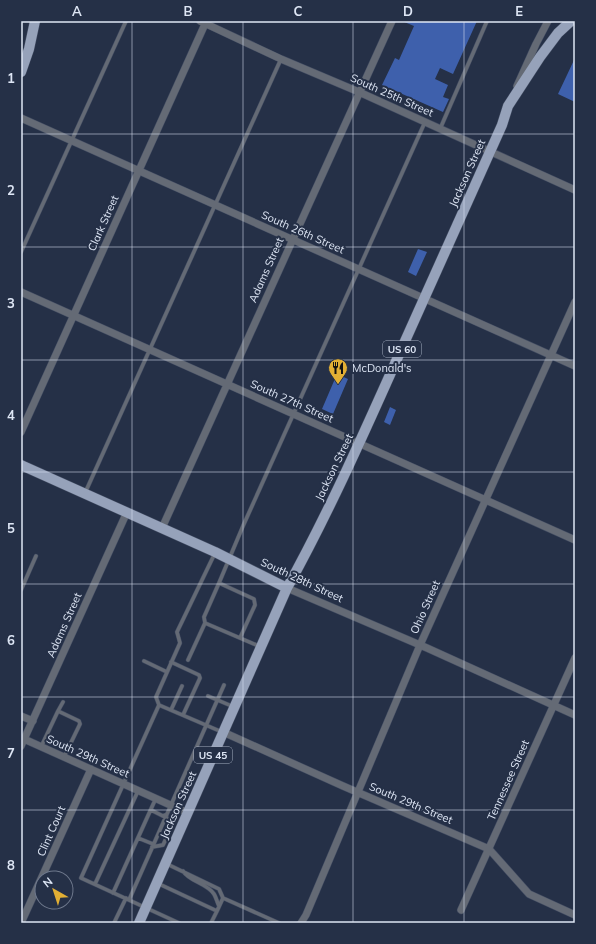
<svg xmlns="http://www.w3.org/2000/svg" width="596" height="944" font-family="Mulish,sans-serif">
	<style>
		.building { fill: #3e60ac }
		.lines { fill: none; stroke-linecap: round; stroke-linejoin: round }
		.service-casing { stroke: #434d63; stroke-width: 4.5 }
		.minor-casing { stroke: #434d63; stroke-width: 8 }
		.primary-casing { stroke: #434d63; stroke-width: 11 }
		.service { stroke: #646a75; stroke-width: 3.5 }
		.minor { stroke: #646a75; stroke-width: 7 }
		.primary { stroke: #96a2ba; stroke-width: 10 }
		.grid { fill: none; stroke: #dee6f5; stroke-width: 1; stroke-opacity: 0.55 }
		.labels { text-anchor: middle; stroke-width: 4; stroke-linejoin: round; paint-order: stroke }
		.shield { fill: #253047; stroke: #a6afc1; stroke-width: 1 }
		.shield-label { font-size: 10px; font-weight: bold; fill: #dee6f5 }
		.street-label { font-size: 11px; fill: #dee6f5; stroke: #253047 }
		.poi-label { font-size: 11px; fill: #dee6f5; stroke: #253047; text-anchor: start }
		.neatline { fill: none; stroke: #dee6f5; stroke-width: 1.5 }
		.grid-label { font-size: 13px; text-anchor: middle; font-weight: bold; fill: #dee6f5 }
	</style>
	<rect width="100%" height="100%" fill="#253047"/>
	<path class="building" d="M402,21h75l-24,53 -13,-6 -5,11 13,6 -5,12 6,2 -6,13 -61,-27 13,-27 4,2 15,-34z
		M575,58v44l-17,-8z
		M418,249l9,3 -11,24 -8,-4z
		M337,374l11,5 -15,35 -11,-5z
		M390,407l6,3 -6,15 -6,-3z"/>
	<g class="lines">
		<defs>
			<path id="service" d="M440,129l47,-108
				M21,252l105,-231
				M85,493l196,-434
				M219,583l35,16 1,6 -15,33
				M21,590l15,-34
				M205,623l56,24
				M188,660l17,-37 -1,-6 15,-34 24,-57 182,-404
				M144,661l23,11
				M171,662l28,13 1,3 -17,37
				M208,696l26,11
				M159,705l-3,-8 24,-54 -3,-11 38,-79
				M171,710l11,-24
				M58,711l5,-9
				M41,747l17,-36 21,10 1,3 -16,33
				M151,810l14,7
				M138,838l15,6
				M152,847l11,-2 9,-19 -7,-11
				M183,871c7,11 24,12 31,23 2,3 3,8 5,12
				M157,883l60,28 6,-13 -4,-9 -52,-25
				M95,884l43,-93
				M113,893l43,-95
				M223,898l56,25
				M129,900l95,-215
				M114,923l12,-25
				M179,923l-98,-45 78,-173 63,27
				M211,923l6,-12"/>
			<path id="minor" d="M200,21l81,38 78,33 216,98
				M517,86l19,-42 12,-23
				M21,118l554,248
				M21,292l554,248
				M21,432l184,-408
				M162,528l230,-507
				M287,588l140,60 148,67
				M21,716l12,5
				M223,732l120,54 146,63 40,45 46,21
				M24,739l164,74
				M21,746l106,-234
				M461,910l114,-252
				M21,923l70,-154
				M301,923l5,-8 114,-270 155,-343"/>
			<path id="primary" d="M21,72l8,-23 6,-28
				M21,465l194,87 72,36
				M139,923l148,-335c46,-83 84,-171 123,-258 30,-68 61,-136 92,-205l6,-19 32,-49 18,-24 13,-12"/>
		</defs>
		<use href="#service" class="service-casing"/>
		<use href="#minor" class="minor-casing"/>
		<use href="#primary" class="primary-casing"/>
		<use href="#service" class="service"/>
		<use href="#minor" class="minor"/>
		<use href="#primary" class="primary"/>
	</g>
	<path class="grid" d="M132,21v902M243,21v902M353,21v902M464,21v902M21,134h554M21,247h554M21,360h554M21,472h554M21,584h554M21,697h554M21,810h554"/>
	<defs>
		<symbol id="restaurant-pin" viewBox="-11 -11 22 30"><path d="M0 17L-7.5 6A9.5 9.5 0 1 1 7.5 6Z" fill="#e2af34" stroke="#253047"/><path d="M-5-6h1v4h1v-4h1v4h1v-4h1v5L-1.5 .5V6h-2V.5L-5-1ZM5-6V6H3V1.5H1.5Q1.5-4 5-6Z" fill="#111"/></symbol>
	</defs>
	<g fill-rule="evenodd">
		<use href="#restaurant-pin" x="327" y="357" width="22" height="30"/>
	</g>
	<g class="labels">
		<g class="shield">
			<rect x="383" y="341" width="38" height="16" rx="3"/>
			<rect x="194" y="747" width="38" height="16" rx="3"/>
		</g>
		<g class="shield-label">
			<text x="402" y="353">US 60</text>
			<text x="213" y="759">US 45</text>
		</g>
		<g class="street-label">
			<text transform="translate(392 95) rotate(24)" y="4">South 25th Street</text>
			<text transform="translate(467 173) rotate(-66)" y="4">Jackson Street</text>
			<text transform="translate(103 223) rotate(-66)" y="4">Clark Street</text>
			<text transform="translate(303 232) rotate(24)" y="4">South 26th Street</text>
			<text transform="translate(266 270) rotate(-66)" y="4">Adams Street</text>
			<text transform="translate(292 401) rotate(24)" y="4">South 27th Street</text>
			<text transform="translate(334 467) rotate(-64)" y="4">Jackson Street</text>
			<text transform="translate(302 580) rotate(25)" y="4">South 28th Street</text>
			<text transform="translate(425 607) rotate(-66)" y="4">Ohio Street</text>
			<text transform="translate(64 625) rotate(-66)" y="4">Adams Street</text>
			<text transform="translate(88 756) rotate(24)" y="4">South 29th Street</text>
			<text transform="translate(508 780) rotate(-66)" y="4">Tennessee Street</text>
			<text transform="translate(411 803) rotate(23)" y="4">South 29th Street</text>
			<text transform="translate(178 805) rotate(-66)" y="4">Jackson Street</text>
			<text transform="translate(51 831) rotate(-66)" y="4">Clint Court</text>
		</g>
		<g class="poi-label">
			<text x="352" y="372">McDonald's</text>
		</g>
	</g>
	<rect width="596" height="944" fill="none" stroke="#253047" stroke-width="44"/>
	<g transform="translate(54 890) rotate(321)"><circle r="19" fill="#253047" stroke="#6f798d"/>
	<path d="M0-3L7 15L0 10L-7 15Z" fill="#e2af34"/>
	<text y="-6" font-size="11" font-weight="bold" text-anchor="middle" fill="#dee6f5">N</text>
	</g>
	<rect x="22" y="22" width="552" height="900" class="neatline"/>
	<g class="grid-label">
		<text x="77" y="16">A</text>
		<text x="188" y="16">B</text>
		<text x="298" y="16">C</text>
		<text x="408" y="16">D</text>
		<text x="519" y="16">E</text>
		<text x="11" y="83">1</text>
		<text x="11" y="195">2</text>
		<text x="11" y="308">3</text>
		<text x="11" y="420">4</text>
		<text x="11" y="533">5</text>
		<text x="11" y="645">6</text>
		<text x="11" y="758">7</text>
		<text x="11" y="870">8</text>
	</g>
</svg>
